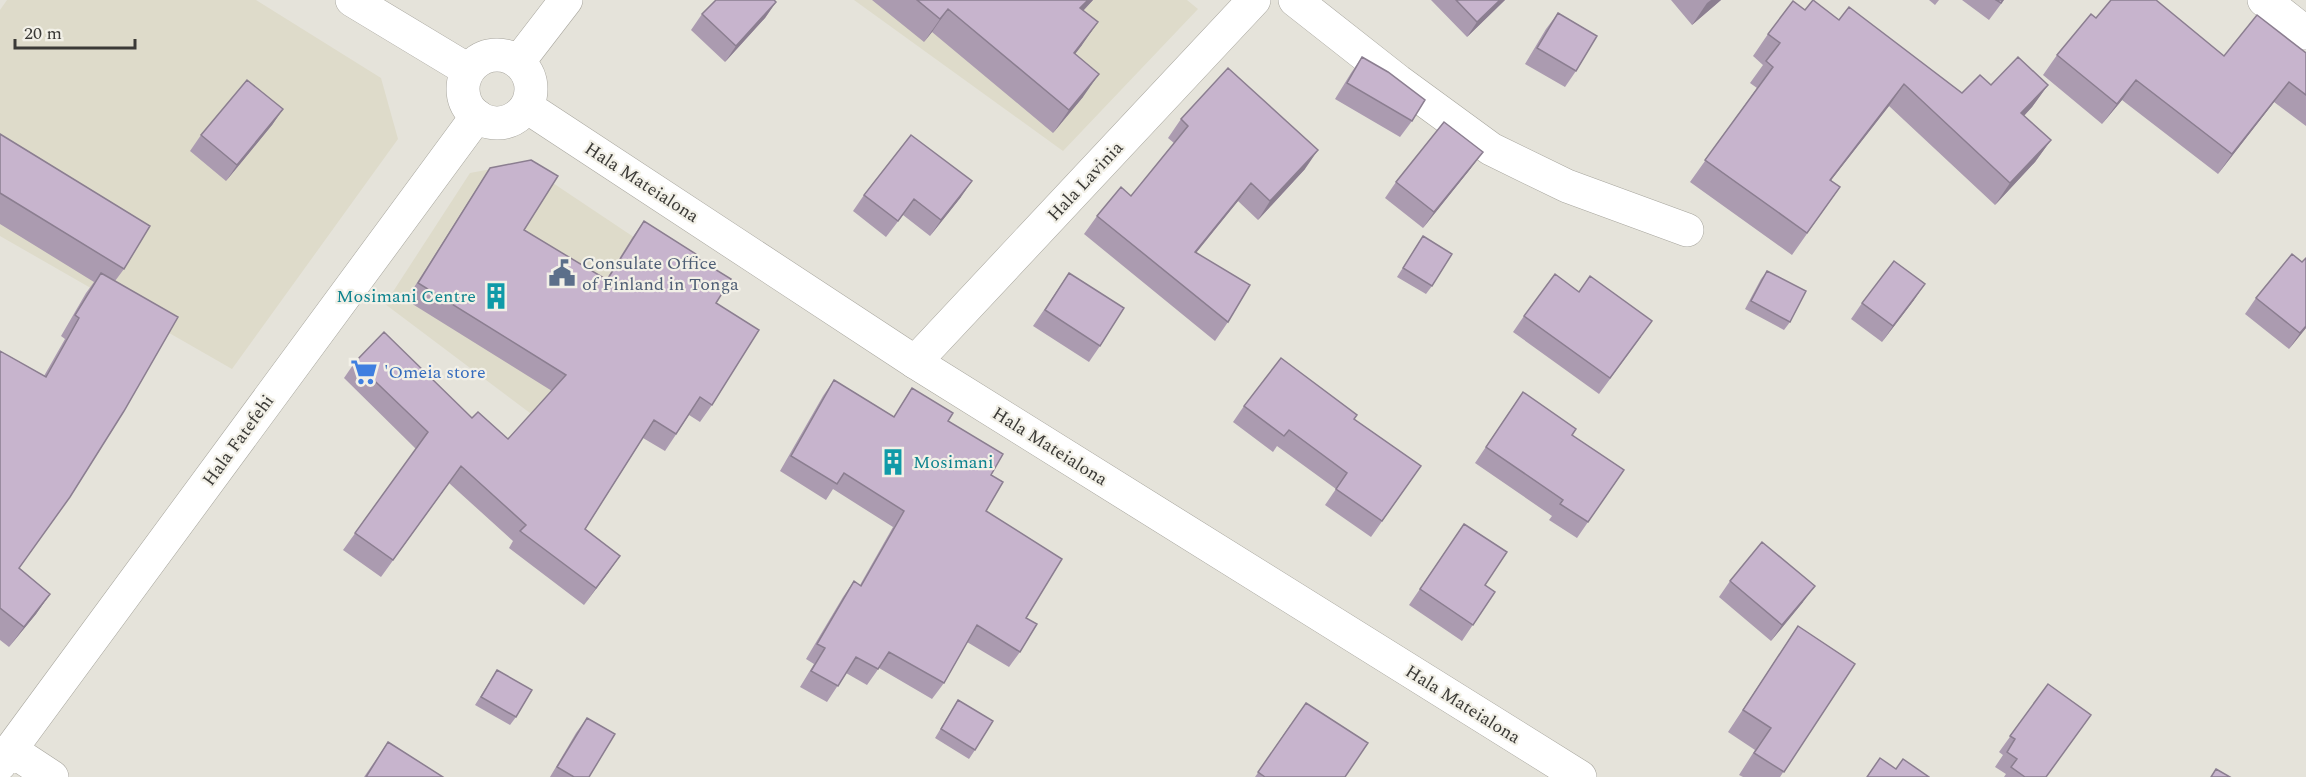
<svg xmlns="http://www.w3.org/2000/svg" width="2306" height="777" font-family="Spectral,serif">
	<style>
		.built { fill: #dedbca }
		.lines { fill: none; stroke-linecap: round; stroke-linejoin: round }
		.minor-casing { stroke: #a7a59d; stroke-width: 34 }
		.major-casing { stroke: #a7a59d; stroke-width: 34 }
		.minor { stroke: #fff; stroke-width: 33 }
		.major { stroke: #fff; stroke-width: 33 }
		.wall { fill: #ab9bb0 }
		.shaded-wall { fill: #8b7e90 }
		.building { fill: #c7b4cd; stroke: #8b7e90; stroke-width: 1.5 }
		.labels { text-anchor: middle; stroke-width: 4.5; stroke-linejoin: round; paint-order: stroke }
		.street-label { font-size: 18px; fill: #3b3a37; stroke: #f2f0e7 }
		.service-label { font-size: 18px; fill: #4e5e75; stroke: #f2f0e7; text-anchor: start }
		.culture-label { font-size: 18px; fill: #0d838f; stroke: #f2f0e7; text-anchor: end }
		.shop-label { font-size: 18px; fill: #366cbe; stroke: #f2f0e7; text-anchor: start }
	</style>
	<rect width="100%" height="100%" fill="#e5e3da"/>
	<path class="built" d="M7,0h249l125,78 17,61 -166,230 -232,-133v-226z
		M854,0h333l11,9 -135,142z
		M523,163l163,109 -112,174 -189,-142 85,-131z"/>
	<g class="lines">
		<defs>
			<path id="minor" d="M1295,0l103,81 93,68 76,37 120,44
				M2264,0l42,33
				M915,362l339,-362
				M11,750l41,27
				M0,764l477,-648"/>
			<path id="major" d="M352,0l116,70
				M463 89a34 34 0 1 1 68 0a34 34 0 1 1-68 0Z
				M519,61l47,-61
				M527,107l388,255 665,415"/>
		</defs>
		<use href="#minor" class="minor-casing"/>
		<use href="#major" class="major-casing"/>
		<use href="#minor" class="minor"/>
		<use href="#major" class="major"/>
	</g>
	<path class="wall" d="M872,0h221l-9,10 -2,35 -7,9 8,43 -30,36 -121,-101 -8,10z
		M1431,0h74l-38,37z
		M1671,0h50l-29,25z
		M1929,0h10l-4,5z
		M1962,0h42l-15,20z
		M776,2l-11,16 -40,44 -34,-32 11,-16z
		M1805,10l34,10 123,73 29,-8h57l-16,22 -8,9 27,24 -16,22 -40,43 -106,-99 -58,74 9,7 -48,68 -102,-73 67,-94 -7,-5 13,-18 -10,-9 15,-22z
		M1558,13l18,58 -11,16 -40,-23 21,-35z
		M2096,18l128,38 82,-3v73l-32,-24 -56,72 -96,-74 -20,24 -59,-49 14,-20z
		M1362,57l50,64 -12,16 -65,-38 16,-26z
		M283,109l-11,16 -46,56 -36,-30 11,-16z
		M1181,119l124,50 -47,51 -20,-19 -42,52 32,69 -13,19 -131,-107 13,-18 34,-20 43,-53 -6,-5z
		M0,134l124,135 -9,12 -96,287 31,26 -14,20 -27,33 -9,-7v-289l44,25 21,-37 -4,-3 25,-43 8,-11 -94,-58z
		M490,168l34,62 82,50 26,-42 12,-17 51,36 21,46 -4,102 -12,17 -11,-7 -24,36 -22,-13 -58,91 35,27 -36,49 -75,-57 4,-7 -64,-58 -68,94 -38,-27 73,-101 -72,-71 11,-16 117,56 36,21 44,-48 -146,-91 73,-115z
		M1471,168l-48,60 -38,-30 11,-16z
		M864,195l97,2 -31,39 -27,-21 -17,22 -33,-26z
		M1423,236l9,50 -6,8 -29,-17z
		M2302,262l4,66 -17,21 -44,-35 11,-16z
		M1767,271l23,51 -6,8 -39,-21 16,-30z
		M1069,273l31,73 -11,16 -56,-36z
		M1914,300l-32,42 -31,-23 11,-16z
		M1524,316l117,21 -42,57 -86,-62z
		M834,380l60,37 18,-29 36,33 43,54 -5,36 40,107 -6,34 -11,15 -42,-25 -23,41 -12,16 -53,-31 -12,17 -21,-12 -19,29 -27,-15 14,-23 -8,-5 37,-62 11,-16 6,4 33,-58 -60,-38 -7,11 -46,-29 43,-75z
		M1523,392l49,43 52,35 -47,68 -28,-18 3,-4 -77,-53z
		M1244,406l110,13 67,47 -50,71 -46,-32 11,-16 -59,-43 -4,6 -40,-30z
		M1464,524l21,61 10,7 -33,49 -53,-36z
		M1730,581l73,21 -32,39 -52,-44z
		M1798,626l57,38 -75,113h-37l-4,-2 16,-25 -27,-18z
		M497,670l19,47 -6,8 -35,-20z
		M2048,684l-2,93h-42l2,-3 -11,-7 8,-12 -4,-3z
		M958,700l17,50 -6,9 -34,-21z
		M587,718l2,59h-39l26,-44z
		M1290,725l55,52h-90z
		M388,742l55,35h-79z"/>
	<path class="shaded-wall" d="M1088,0h5l-29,31 16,-23z
		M1500,0h5l-38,37 10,-15z
		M1711,0h10l-29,25 15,-22z
		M776,2l-11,16 -40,44 11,-16z
		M948,9l-16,23 -8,10 16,-23z
		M1098,22l-16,23 -24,31 16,-23z
		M1099,74l-16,23 -30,36 16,-23z
		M2136,80l-14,20 -20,24 15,-20z
		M2289,82l-15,20 -56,72 14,-20z
		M1904,84l-15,22 -75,96 16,-22z
		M2048,85l-16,22 -26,28 15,-22z
		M283,109l-11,16 -46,56 11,-16z
		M2051,140l-16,22 -40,43 15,-22z
		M1318,150l-13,19 -47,51 12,-19z
		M1483,152l-12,16 -48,60 11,-16z
		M972,181l-11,16 -31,39 11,-16z
		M1251,183l-13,18 -56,69 13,-18z
		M1925,284l-11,16 -32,42 11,-16z
		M2306,326v2l-17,21 11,-16z
		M620,556l-12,17 -24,32 12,-17z
		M1815,586l-12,16 -32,39 11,-16z
		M50,594l-14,20 -27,33 15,-20z"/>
	<path class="building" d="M716,0h58l2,2 -40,44 -34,-32z
		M917,0h171l-8,8 18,14 -24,31 25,21 -30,36 -121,-101 -8,10z
		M1456,0h44l-23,22z
		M1813,0l26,20 10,-13 113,86 18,-18 11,10 27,-28 30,28 -27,28 30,27 -41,43 -106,-99 -74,96 10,7 -33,46 -102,-73 68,-93 -7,-6 14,-18 -12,-9 25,-33 12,9z
		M1996,0h7l-2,3z
		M2111,0h45l68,56 33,-41 49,38v42l-17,-13 -57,72 -96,-74 -19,24 -60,-49 34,-41 5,4z
		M1558,13l39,23 -21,35 -39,-23z
		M1362,57l26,15 37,28 -13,21 -65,-38z
		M1228,68l90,82 -48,51 -19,-18 -56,69 55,33 -22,37 -131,-106 24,-29 10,9 57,-70 -7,-7z
		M247,80l36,29 -46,56 -36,-30z
		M1444,122l39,30 -49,60 -38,-30z
		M0,134l150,92 -26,43 -124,-76z
		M911,135l61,46 -31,39 -27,-21 -16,22 -34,-26z
		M531,160l27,16 -34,54 83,50 37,-59 52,33 -1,3 36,22 -15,24 43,27 -47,75 -12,-8 -24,37 -22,-14 -69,109 35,27 -24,32 -76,-57 6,-6 -65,-59 -68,94 -38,-27 73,-101 -73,-70 29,-30 88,86 6,-6 30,27 58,-64 -148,-92 72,-115z
		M1423,236l29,18 -20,32 -29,-18z
		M2292,254l10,8 4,-4v68l-6,7 -44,-35z
		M1894,261l31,23 -32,42 -31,-23z
		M1767,271l39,20 -16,31 -39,-21z
		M101,273l77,44 -54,94 -54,86 -51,71 31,26 -26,33 -24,-19v-257l46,26 33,-59 -4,-3z
		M1069,273l55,35 -24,38 -55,-36z
		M1555,274l24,18 11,-16 62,45 -42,57 -86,-62z
		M1281,358l76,57 -3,4 67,47 -39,55 -46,-32 11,-16 -58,-43 -5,6 -40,-30z
		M834,380l60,37 18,-29 41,25 -5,8 55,33 -12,21 12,7 -17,29 76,48 -36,59 11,6 -17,28 -43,-27 -33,58 -55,-31 -11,17 -22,-12 -18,29 -27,-15 14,-23 -8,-4 37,-63 7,5 43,-75 -60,-38 -7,11 -46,-28z
		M1523,392l53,37 -4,6 52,35 -36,52 -28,-18 3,-4 -77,-53z
		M1464,524l43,28 -22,33 10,7 -22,33 -53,-36z
		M1762,542l53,44 -33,39 -52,-44z
		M1798,626l57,38 -71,108 -30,-19 17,-25 -28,-18z
		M497,670l35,20 -16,27 -35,-20z
		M2048,684l43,31 -45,62h-21l-14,-10 6,-8 -10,-7 8,-13 -5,-3z
		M958,700l35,21 -18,29 -34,-21z
		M1306,703l62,40 -23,34h-80l-7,-5z
		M587,718l28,16 -26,43h-15l-17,-10z
		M388,742l55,35h-77z
		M1880,758l16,11 7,-10 26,18h-62z
		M2216,769l14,8h-19z"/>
	<defs>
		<symbol id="civic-bare" viewBox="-9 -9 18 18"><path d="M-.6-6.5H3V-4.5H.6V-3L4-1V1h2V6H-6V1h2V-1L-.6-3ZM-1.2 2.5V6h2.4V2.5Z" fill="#5c6f8a" stroke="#f2f0e7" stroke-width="2.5" paint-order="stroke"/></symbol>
		<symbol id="building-bare" viewBox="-9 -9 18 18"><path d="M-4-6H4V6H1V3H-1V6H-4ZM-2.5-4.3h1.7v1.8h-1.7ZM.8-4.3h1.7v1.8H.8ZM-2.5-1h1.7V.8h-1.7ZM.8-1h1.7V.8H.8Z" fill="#0f9aa8" stroke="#f2f0e7" stroke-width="2.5" paint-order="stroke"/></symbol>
		<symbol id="supermarket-bare" viewBox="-9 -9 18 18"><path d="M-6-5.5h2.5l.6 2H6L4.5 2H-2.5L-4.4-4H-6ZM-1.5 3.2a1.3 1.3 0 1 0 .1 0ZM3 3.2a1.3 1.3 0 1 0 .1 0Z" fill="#3f7fe0" stroke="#f2f0e7" stroke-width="2.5" paint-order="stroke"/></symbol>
	</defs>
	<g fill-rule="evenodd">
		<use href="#civic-bare" x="543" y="254" width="38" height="38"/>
		<use href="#building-bare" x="477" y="277" width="38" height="38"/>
		<use href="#supermarket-bare" x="345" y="353" width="38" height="38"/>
		<use href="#building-bare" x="874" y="443" width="38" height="38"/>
	</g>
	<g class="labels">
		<g class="street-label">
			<text transform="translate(1085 181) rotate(-47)" y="6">Hala Lavinia</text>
			<text transform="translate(642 182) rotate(33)" y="6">Hala Mateialona</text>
			<text transform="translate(238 440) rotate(-54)" y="6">Hala Fatefehi</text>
			<text transform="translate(1050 446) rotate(32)" y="6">Hala Mateialona</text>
			<text transform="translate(1463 704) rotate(32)" y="6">Hala Mateialona</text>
		</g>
		<g class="service-label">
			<text x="582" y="269">Consulate Office<tspan x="582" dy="21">of Finland in Tonga</tspan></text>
		</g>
		<g class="culture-label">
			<text x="476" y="302">Mosimani Centre</text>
			<text x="913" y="468" text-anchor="start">Mosimani</text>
		</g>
		<g class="shop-label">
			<text x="384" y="378">'Omeia store</text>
		</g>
	</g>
	<path d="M15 39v9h120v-9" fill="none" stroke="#3b3a37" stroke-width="3"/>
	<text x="24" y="39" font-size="18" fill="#3b3a37" stroke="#f2f0e7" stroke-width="4.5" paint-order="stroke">20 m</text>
</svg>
